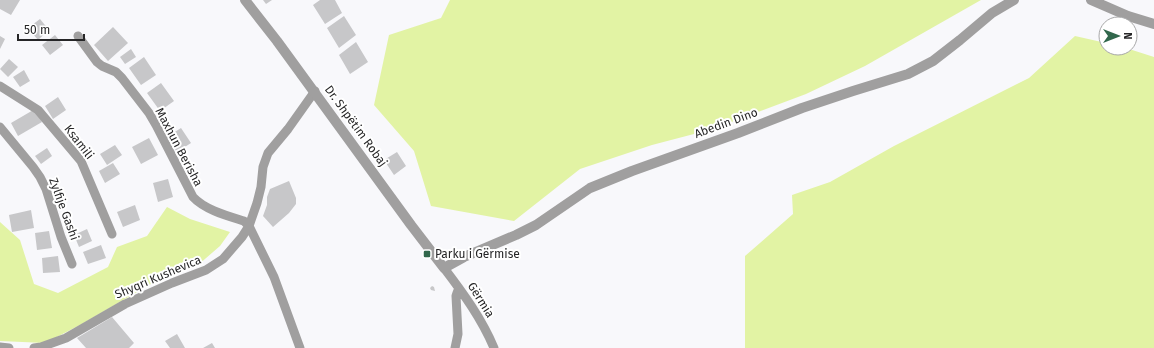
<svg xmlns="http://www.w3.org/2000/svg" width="1154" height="348" font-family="'Fira Sans',sans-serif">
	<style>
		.green { fill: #e2f3a4 }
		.building { fill: #c7c7c9 }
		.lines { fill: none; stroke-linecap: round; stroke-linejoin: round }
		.minor { stroke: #a09f9f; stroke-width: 9 }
		.tertiary { stroke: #a09f9f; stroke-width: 10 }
		.poi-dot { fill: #31674c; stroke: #fff; stroke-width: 1.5 }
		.labels { text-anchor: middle; stroke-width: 4; stroke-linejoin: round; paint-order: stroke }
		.street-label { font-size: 12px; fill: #262627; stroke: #fff }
		.poi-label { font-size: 12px; fill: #262627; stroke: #fff; text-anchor: start }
	</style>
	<rect width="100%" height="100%" fill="#f8f8fb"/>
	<path class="green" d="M450,0h531l-116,66 -59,28 -93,35 -61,16 -72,24 -66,52 -83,-15 -17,-55 -40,-46 15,-70 52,-17z
		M1075,36l31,7v5h20l28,9v291h-409v-92l48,-42 -1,-19 38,-13 64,-36 135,-68z
		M167,207l23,12 40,13 -10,14 -22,19 -35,12 -83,48 -35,18 -45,-2v-119l20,18 14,44 24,9 50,-26 9,-20 30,-11z"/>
	<path class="building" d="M0,0h20l-9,15 -11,-6z
		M263,0h9l-6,4z
		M320,0h15l7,13 -17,11 -12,-19z
		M344,16l12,19 -17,13 -12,-20z
		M40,19l9,11 -11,10 -10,-12z
		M113,27l15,16 -20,18 -14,-16z
		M55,35l8,10 -13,10 -8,-10z
		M0,36l5,3 -5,10z
		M356,42l12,20 -18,12 -11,-19z
		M131,49l5,8 -11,7 -5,-7z
		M144,57l12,18 -15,10 -12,-17z
		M9,59l9,8 -10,10 -8,-8z
		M24,70l6,11 -10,6 -7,-10z
		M161,83l13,18 -14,10 -13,-18z
		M58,97l8,13 -13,9 -8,-13z
		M35,109l7,13 -24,14 -7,-13z
		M181,128l10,15 -14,9 -10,-15z
		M149,138l9,17 -17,9 -9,-17z
		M115,145l7,10 -15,10 -7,-11z
		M47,148l5,8 -11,8 -6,-8z
		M397,152l9,14 -12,9 -10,-15z
		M113,163l7,11 -15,9 -6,-12z
		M168,179l5,18 -15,5 -5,-19z
		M289,181l7,17v6l-7,9 -16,14 -10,-11 4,-11v-8l3,-8z
		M135,205l5,15 -17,7 -6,-15z
		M31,210l3,18 -22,4 -3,-17z
		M87,229l5,12 -13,6 -5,-12z
		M49,231l3,17 -15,2 -2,-17z
		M101,245l5,13 -18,6 -5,-12z
		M58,256l2,16 -17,1 -1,-15z
		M432,286l2,1 1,4 -4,-1 -1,-2z
		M112,317l22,26 -5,5h-43l-9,-10z
		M177,334l8,14h-15l-5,-7z
		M212,343l3,5h-12z"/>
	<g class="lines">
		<path class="minor" d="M78,36l19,26 5,4 14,6 6,6 27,35 7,12 37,72c12,13 35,19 51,24l5,5 25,51 26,71
			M0,86l38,24 43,51 31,73
			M0,127l33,40 7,10 6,12 15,48 11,27
			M444,268c19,25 38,51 50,80
			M0,347l9,1
			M34,348l7,-1 25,-9 59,-34 47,-21 34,-13 17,-11 19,-22 7,-11 8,-23 4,-16 2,-20 5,-14 20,-24 27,-38
			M455,348l3,-14 -2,-38 1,-3 2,-5"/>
		<path class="tertiary" d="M245,0l32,41 134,184 33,43 20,-11 52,-22 20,-10 54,-37 42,-17 106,-38 64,-25 51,-17 55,-17 25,-13 27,-21 32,-27 22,-13
			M1091,0l37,16 26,8"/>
	</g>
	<rect class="poi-dot" x="423" y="250" width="8" height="8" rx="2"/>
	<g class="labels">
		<g class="street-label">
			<text transform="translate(726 123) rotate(-20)" y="4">Abedin Dino</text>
			<text transform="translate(356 126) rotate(54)" y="4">Dr. Shpëtim Robaj</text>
			<text transform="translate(79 142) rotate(52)" y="4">Ksamili</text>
			<text transform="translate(179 147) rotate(62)" y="4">Maxhun Berisha</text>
			<text transform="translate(64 209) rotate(70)" y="4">Zylfije Gashi</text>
			<text transform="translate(158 277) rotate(-23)" y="4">Shyqri Kushevica</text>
			<text transform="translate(481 300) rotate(58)" y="4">Gërmia</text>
		</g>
		<g class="poi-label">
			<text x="435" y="258">Parku i Gërmise</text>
		</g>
	</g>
	<g transform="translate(1118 36) rotate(90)"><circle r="19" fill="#ffffff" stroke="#a8a8a9"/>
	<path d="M0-3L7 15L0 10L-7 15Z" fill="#31674c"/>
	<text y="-6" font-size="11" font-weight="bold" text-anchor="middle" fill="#262627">N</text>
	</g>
	<path d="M18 34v6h66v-6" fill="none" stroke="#262627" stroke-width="2"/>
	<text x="24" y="34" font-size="12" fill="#262627" stroke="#ffffff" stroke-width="3" paint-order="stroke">50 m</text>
</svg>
